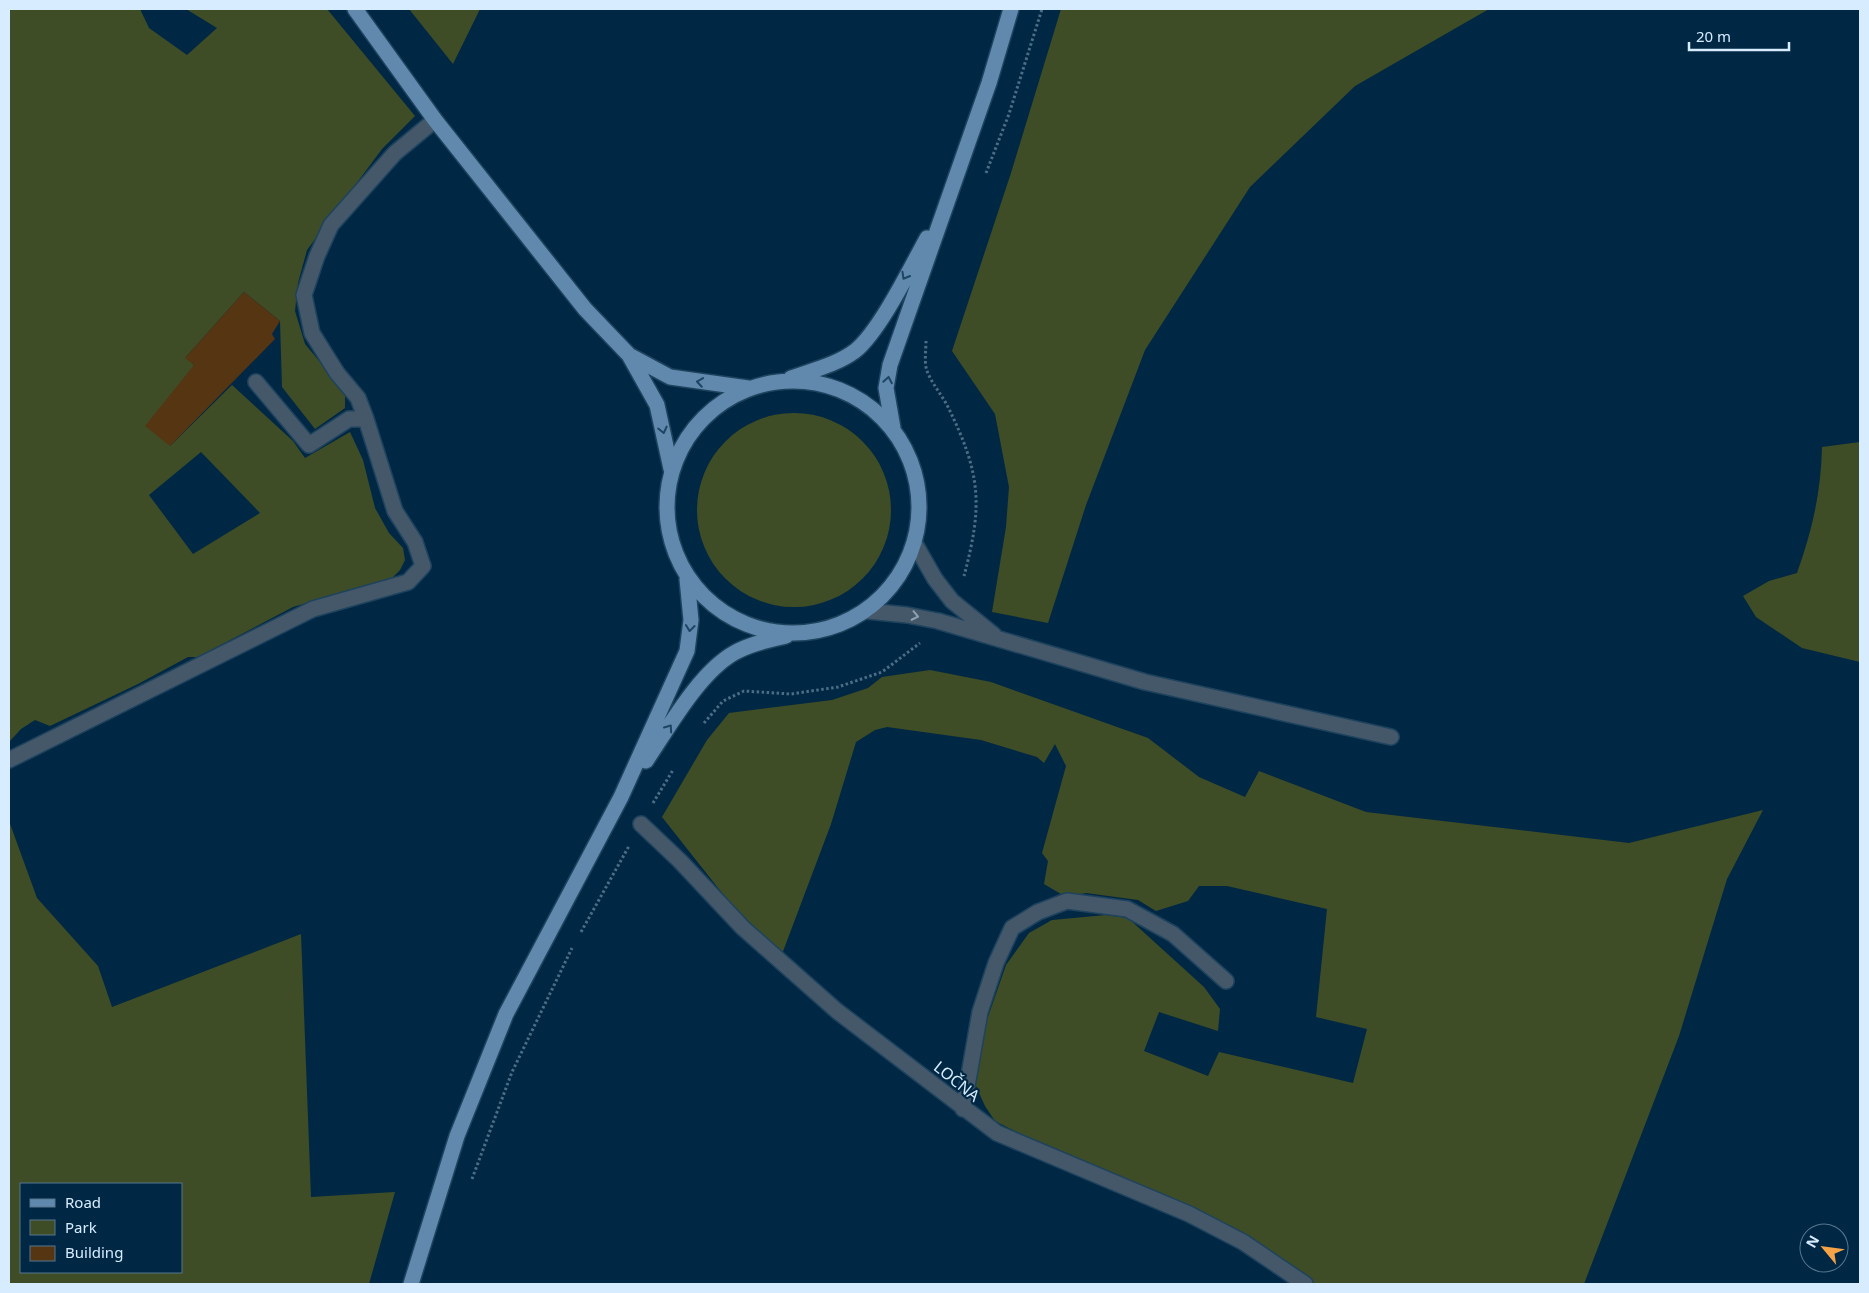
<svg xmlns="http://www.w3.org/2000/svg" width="1869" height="1293" font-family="'Noto Sans',sans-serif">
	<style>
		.green { fill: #3f4d26; fill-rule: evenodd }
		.building { fill: #553512 }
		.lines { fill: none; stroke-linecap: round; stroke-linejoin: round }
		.minor-casing { stroke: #1e435e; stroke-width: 18 }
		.major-casing { stroke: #1e435e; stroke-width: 18 }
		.path { stroke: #4c6d86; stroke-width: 3; stroke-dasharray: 2.5 2.5; stroke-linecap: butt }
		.minor { stroke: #445869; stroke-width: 15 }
		.major { stroke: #6089ad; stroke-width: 15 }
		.oneway { stroke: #1d4564 }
		.oneway2 { stroke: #8ea2b4 }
		.labels { text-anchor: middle; stroke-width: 4.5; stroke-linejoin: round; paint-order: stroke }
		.street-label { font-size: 16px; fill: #d8ecff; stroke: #002844 }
	</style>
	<rect width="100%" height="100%" fill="#002844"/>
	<path class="green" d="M9,9h131l9,19 38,27 30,-27 -31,-19h141l88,107 -33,33 -75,101 -9,33 -3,28 10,33 40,48v16l-30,21 -33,-42 -2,-66 -36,-29 -58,65 8,8 -24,81 62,-61 61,56 12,17 45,-26 13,28 12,48 14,25 14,15 2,12 -5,10 -9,9 -15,8h-15l-68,20 -95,50h-10l-50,27 -88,42 -15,-6 -14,9 -12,13zM201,452l59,61 -67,41 -44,-59z
		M409,9h71l-27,55z
		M1061,9h428l-134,77 -105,101 -105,163 -59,155 -38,118 -56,-11 14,-85 3,-40 -14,-73 -43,-63 59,-178z
		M697 510a97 97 0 1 1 194 0a97 97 0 1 1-194 0Z
		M1860,442v220l-58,-14 -46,-31 -13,-21 26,-15 28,-8c15,-42 24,-80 25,-126z
		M930,670l61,12 157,56 51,39 46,20 14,-26 107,41 263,31 134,-33 -36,69 -48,157 -95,248h-268l-58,-40 -71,-40 -109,-41 -83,-42 -10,-15 -10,-22 5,-44 26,-75 23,-32 23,-13 54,-5 22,3 76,69 16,22 -2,22 -59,-19 -15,39 64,25 11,-24 134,31 14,-54 -51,-12 11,-108 -100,-23h-28l-11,15 -32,10 -18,-11 -52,-7 -20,4 -22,-13 4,-23 -6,-8 24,-87 -11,-22 -11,19 -7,-6 -56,-17 -94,-13 -12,3 -19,12 -25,82 -49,130 -41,-37 -79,-100 45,-77 22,-27 103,-13 36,-12 14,-11z
		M9,821l28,77 61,68 14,41 189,-73 10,263 84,-5 -26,92h-360zM21,1184h160v88h-160z"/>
	<path class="building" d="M244,292l36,29 -8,13 3,5 -105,107 -25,-20 49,-61 -9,-7z"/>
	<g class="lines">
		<defs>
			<path id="minor" d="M256,382l53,63 40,-26h17l-8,-21 -21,-25 -25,-40 -8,-38 13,-39 14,-31 64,-72 40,-33
				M915,544l20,35 17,22 42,34
				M867,611l40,4 31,6 207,61 246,55
				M9,760l304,-151 95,-27 15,-16 -8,-24 -20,-31 -29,-92
				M641,824l39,37 63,67 94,83 160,122 192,81 54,28 62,42
				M963,1109l17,-97 16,-49 16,-35 26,-16 29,-11 60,8 46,25 53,47"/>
			<path id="major" d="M355,9l80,111 150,189 44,46 28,50 14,64
				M629,355l41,22 78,11
				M791,378c22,-8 45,-13 64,-27 25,-20 56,-84 72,-113
				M667 507a126 126 0 1 1 252 0a126 126 0 1 1-252 0Z
				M893,428l-7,-40 4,-23 99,-282 22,-74
				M646,761c23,-34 53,-88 88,-108 16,-9 35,-13 52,-17
				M411,1284l46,-148 49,-122 115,-217 66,-146 4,-31 -4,-41"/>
		</defs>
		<use href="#minor" class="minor-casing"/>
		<use href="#major" class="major-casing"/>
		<path class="path" d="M986,173l23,-59 33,-105
			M926,341c0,8 -2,22 1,30 5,13 15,24 21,36 33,67 35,98 16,169
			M704,723l19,-22 21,-10 47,3 47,-7 44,-15 38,-29
			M653,803l20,-33
			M581,932l48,-86
			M472,1179l40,-107 60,-124"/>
		<use href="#minor" class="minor"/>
		<use href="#major" class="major"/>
	</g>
	<defs><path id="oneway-chevron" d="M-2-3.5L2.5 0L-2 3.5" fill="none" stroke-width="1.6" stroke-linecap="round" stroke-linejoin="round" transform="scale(1.25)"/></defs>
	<g class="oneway">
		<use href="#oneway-chevron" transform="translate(905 276) rotate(120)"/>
		<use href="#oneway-chevron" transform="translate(888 380) rotate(-80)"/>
		<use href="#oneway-chevron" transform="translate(700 382) rotate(-171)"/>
		<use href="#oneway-chevron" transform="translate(663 430) rotate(77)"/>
		<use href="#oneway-chevron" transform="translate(690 628) rotate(96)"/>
		<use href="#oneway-chevron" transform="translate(669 728) rotate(-55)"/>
	</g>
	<use class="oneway2" href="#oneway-chevron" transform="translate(915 616) rotate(12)"/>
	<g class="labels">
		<g class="street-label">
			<text transform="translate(957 1081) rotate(39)" y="6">LOČNA</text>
		</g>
	</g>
	<rect width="1869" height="1293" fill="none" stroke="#d8ecff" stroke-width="20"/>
	<rect x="20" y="1183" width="162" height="90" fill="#002844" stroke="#56768f"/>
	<rect x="30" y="1199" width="25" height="8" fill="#6089ad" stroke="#56768f"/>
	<text x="65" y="1208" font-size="15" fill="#d8ecff">Road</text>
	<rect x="30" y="1220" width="25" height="15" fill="#3f4d26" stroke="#56768f"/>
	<text x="65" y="1233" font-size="15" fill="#d8ecff">Park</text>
	<rect x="30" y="1246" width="25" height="15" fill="#553512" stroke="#56768f"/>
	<text x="65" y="1258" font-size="15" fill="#d8ecff">Building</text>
	<g transform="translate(1824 1248) rotate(299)"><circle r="24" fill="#002844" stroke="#56768f"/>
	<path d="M0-4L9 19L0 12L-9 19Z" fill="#f6a246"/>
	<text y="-8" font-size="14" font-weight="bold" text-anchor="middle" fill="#d8ecff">N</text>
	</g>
	<path d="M1689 42v8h100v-8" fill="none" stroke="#d8ecff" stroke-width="2.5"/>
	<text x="1696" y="42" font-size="15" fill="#d8ecff" stroke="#002844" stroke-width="4" paint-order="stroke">20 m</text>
</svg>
